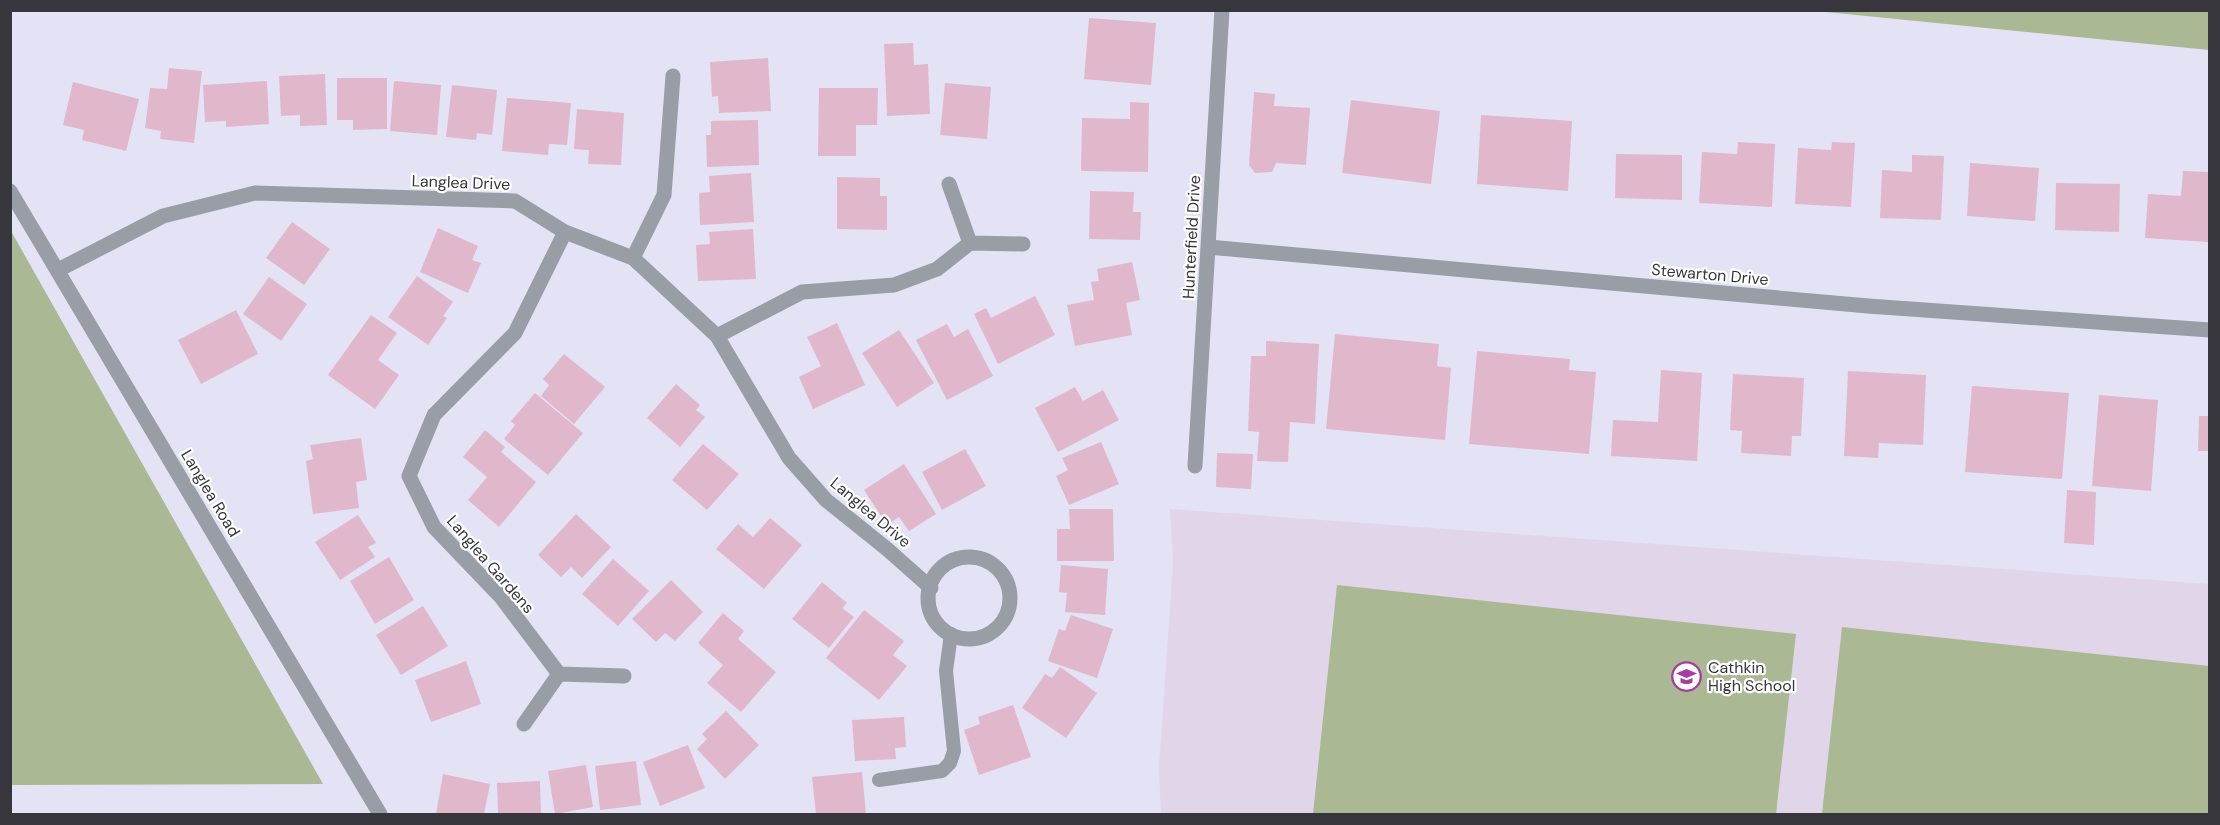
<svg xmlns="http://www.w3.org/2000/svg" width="2220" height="825" font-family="'DM Sans',sans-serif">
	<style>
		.education { fill: #e1d5e9 }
		.green { fill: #aab894 }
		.building { fill: #e1b8cb }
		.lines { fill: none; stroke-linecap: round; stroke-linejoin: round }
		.service { stroke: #999da5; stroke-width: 14 }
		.minor { stroke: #999da5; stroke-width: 15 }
		.tertiary { stroke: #999da5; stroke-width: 15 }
		.labels { text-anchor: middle; stroke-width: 4.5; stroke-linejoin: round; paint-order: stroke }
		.street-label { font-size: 16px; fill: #37363d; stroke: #fff }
		.poi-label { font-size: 16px; fill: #37363d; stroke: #fff; text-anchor: start }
	</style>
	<rect width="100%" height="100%" fill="#e4e2f5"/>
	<path class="education" d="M1170,509l1039,75v230h-1048l-2,-46 14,-204z"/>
	<path class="green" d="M1816,11h393v39z
		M11,231l312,553 -312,1z
		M1337,585l459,49 -20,180h-463z
		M1842,627l367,39v148h-387z"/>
	<path class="building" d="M1089,18l67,5 -5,62 -67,-6z
		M913,43l1,22 14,-1 2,50 -43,2 -3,-72z
		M768,58l3,53 -52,2 -1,-17 -6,1 -2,-35z
		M169,68l33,3 -8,72 -34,-4 1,-8 -16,-3 5,-40 17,1z
		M325,74l2,51 -27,1v-11l-19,1 -2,-40z
		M337,78h50v51l-34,1v-10h-16z
		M267,81l2,43 -43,3v-6l-21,1 -2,-37z
		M394,81l47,4 -4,50 -47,-4z
		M73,82l66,17 -13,52 -44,-11 2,-10 -21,-5z
		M945,83l46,4 -4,52 -47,-4z
		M452,85l45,5 -5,45 -15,-2 -1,7 -30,-3z
		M819,88h59l-1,37h-21v31h-38z
		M1254,92l21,2 -1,12 36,2 -4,57 -30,-2 -4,9 -17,1 -6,-8z
		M507,98l64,5 -4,42 -18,-1 -1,11 -46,-4z
		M1351,100l89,11 -9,73 -89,-11z
		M1130,102l19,1 -1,69 -67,-1 1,-53 48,1z
		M577,109l47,4 -3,52 -33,-1 1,-14 -15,-1z
		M1481,115l91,6 -4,70 -91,-7z
		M758,120l1,45 -52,2 -1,-32h5v-14z
		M1738,142l37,2 -3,63 -73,-4 3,-51 35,2z
		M1832,142l23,1 -4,64 -56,-3 3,-56 33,2z
		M1616,154l66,1v45l-67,-2z
		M1912,155l32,1 -3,64 -61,-2 2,-48 30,2z
		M1970,163l69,5 -4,53 -68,-5z
		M2183,171l27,1 -1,70 -64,-4 3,-44 33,2z
		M751,173l3,49 -54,3 -1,-32 11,-1 -1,-16z
		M837,177l43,1v18h7v34l-50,-1z
		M2056,183l64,1 -1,48 -64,-2z
		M1090,191l44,1 -1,20h8l-1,28 -51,-1z
		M292,222l38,27 -26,36 -38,-27z
		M438,228l40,18 -6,14 9,3 -13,30 -48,-21z
		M753,229l3,50 -58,2 -2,-36 14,-1 -1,-12z
		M1132,262l8,38 -14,3 6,32 -57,11 -8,-41 27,-5 -3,-18 8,-1 -2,-12z
		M417,276l36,26 -10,14 4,2 -19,27 -40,-28z
		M269,277l38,27 -26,37 -38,-27z
		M1035,296l20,39 -57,29 -24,-50 12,-6 5,10z
		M236,310l22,44 -57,30 -23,-44z
		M371,315l26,18 -19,27 21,15 -24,34 -47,-34z
		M837,323l28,62 -52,24 -14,-32 22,-11 -14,-29z
		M947,324l7,13 14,-8 25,47 -46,24 -31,-60z
		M899,330l35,53 -37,24 -35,-54z
		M1335,334l104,10 -2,22 14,2 -6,72 -119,-11z
		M1266,341l53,3 -4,80 -25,-2 -2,40 -31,-1 2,-29 -11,-1 3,-75h15z
		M1477,351l93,8 -1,11 27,2 -7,82 -120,-10z
		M564,354l41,33 -31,37 -33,-28 8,-11 -6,-6z
		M1661,370l41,3 -5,88 -86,-5 2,-36 45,2z
		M1848,371l78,4 -3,70 -44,-2 -1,15 -34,-2z
		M1733,374l71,4 -3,58h-9l-1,20 -50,-3 1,-22 -12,-1z
		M676,384l24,21 -4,5 9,7 -25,30 -33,-29z
		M1972,386l97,7 -7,86 -97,-7z
		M1075,387l8,14 20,-11 16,30 -61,32 -23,-44z
		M535,393l48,40 -35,42 -44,-36 11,-14 -4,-4z
		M2099,395l59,5 -7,91 -59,-5z
		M2199,416h11v35h-12z
		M485,430l20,17 -4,5 35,30 -37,45 -31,-27 19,-23 -24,-20z
		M361,438l6,42 -11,2 3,26 -46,6 -7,-53 7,-2 -3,-14z
		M1101,442l18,42 -50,21 -13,-29 12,-6 -6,-12z
		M703,444l36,30 -32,36 -35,-30z
		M965,449l21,37 -44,24 -20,-38z
		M1217,453l36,1 -2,35 -35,-2z
		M904,464l32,50 -27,17 -10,-14 -12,8 -23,-35z
		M2067,490l29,2 -2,53 -30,-2z
		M1069,509h44l1,52h-57v-32h13z
		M576,514l35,33 -29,31 -11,-11 -10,10 -23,-22z
		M358,515l18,28 -8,4 7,10 -35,23 -25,-38z
		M770,518l32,27 -38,44 -48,-40 22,-25 15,13z
		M389,557l25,43 -39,24 -25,-43z
		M613,559l36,32 -31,35 -36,-32z
		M1061,565l47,4 -3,46 -40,-3 2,-19 -8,-1z
		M671,580l32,32 -28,29 -10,-8 -9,9 -24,-23z
		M822,582l25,21 -5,5 12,9 -25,31 -37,-29z
		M423,606l25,40 -47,29 -25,-40z
		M864,610l40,31 -11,14 14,11 -28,34 -53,-42z
		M723,613l21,18 -6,8 38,33 -35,40 -34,-29 16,-18 -25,-22z
		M1071,615l42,14 -16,49 -49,-17 11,-32 6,2z
		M466,661l15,43 -50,18 -16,-42z
		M1060,667l37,26 -31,45 -44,-30 23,-34 7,4z
		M1013,705l18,52 -52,18 -15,-45 16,-6 -2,-7z
		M726,711l33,34 -34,34 -28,-30 10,-10 -5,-5z
		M904,717l2,30 -11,1 1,11 -41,2 -3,-41z
		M688,745l17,43 -45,18 -17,-44z
		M636,761l5,44 -41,5 -5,-44z
		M586,765l7,42 -38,7 -7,-43z
		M862,772l4,42h-50l-4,-37z
		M443,774l47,10 -6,30h-48z
		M540,781l1,33h-43l-1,-31z"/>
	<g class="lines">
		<path class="service" d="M879,780l63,-9 8,-8 4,-12 -8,-80 5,-37"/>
		<path class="minor" d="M949,184l21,59 53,1
			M1208,247l660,59 342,24
			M633,258l31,-63 9,-119
			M58,270l105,-54 92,-23 260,8 50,31 68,26 84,78 72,122 37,42 61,49 44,39
			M717,336l85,-44 92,-7 43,-16 33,-26
			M1195,466l27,-456
			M928 598a41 41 0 1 1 82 0a41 41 0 1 1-82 0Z
			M559,674l65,2
			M524,724l35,-50 -58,-77 -67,-70 -25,-51 25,-61 81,-82 50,-101"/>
		<path class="tertiary" d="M10,191l370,623"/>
	</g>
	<defs>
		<symbol id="school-ring" viewBox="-11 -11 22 22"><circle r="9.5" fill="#fff" stroke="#a53c9f" stroke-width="1.5"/><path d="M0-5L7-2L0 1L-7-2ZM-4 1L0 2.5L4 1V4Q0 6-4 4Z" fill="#a53c9f"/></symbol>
	</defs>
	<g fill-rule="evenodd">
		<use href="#school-ring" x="1670" y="660" width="33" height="33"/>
	</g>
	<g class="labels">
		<g class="street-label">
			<text transform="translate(461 182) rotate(2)" y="6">Langlea Drive</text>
			<text transform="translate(1191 237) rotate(-87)" y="6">Hunterfield Drive</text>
			<text transform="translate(1710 274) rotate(5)" y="6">Stewarton Drive</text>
			<text transform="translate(211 493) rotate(59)" y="6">Langlea Road</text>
			<text transform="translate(871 512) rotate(40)" y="6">Langlea Drive</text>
			<text transform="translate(491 564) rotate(49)" y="6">Langlea Gardens</text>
		</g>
		<g class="poi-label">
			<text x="1708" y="673">Cathkin<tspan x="1708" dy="18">High School</tspan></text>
		</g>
	</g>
	<rect width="2220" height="825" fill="none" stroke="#37363d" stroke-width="24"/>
</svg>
